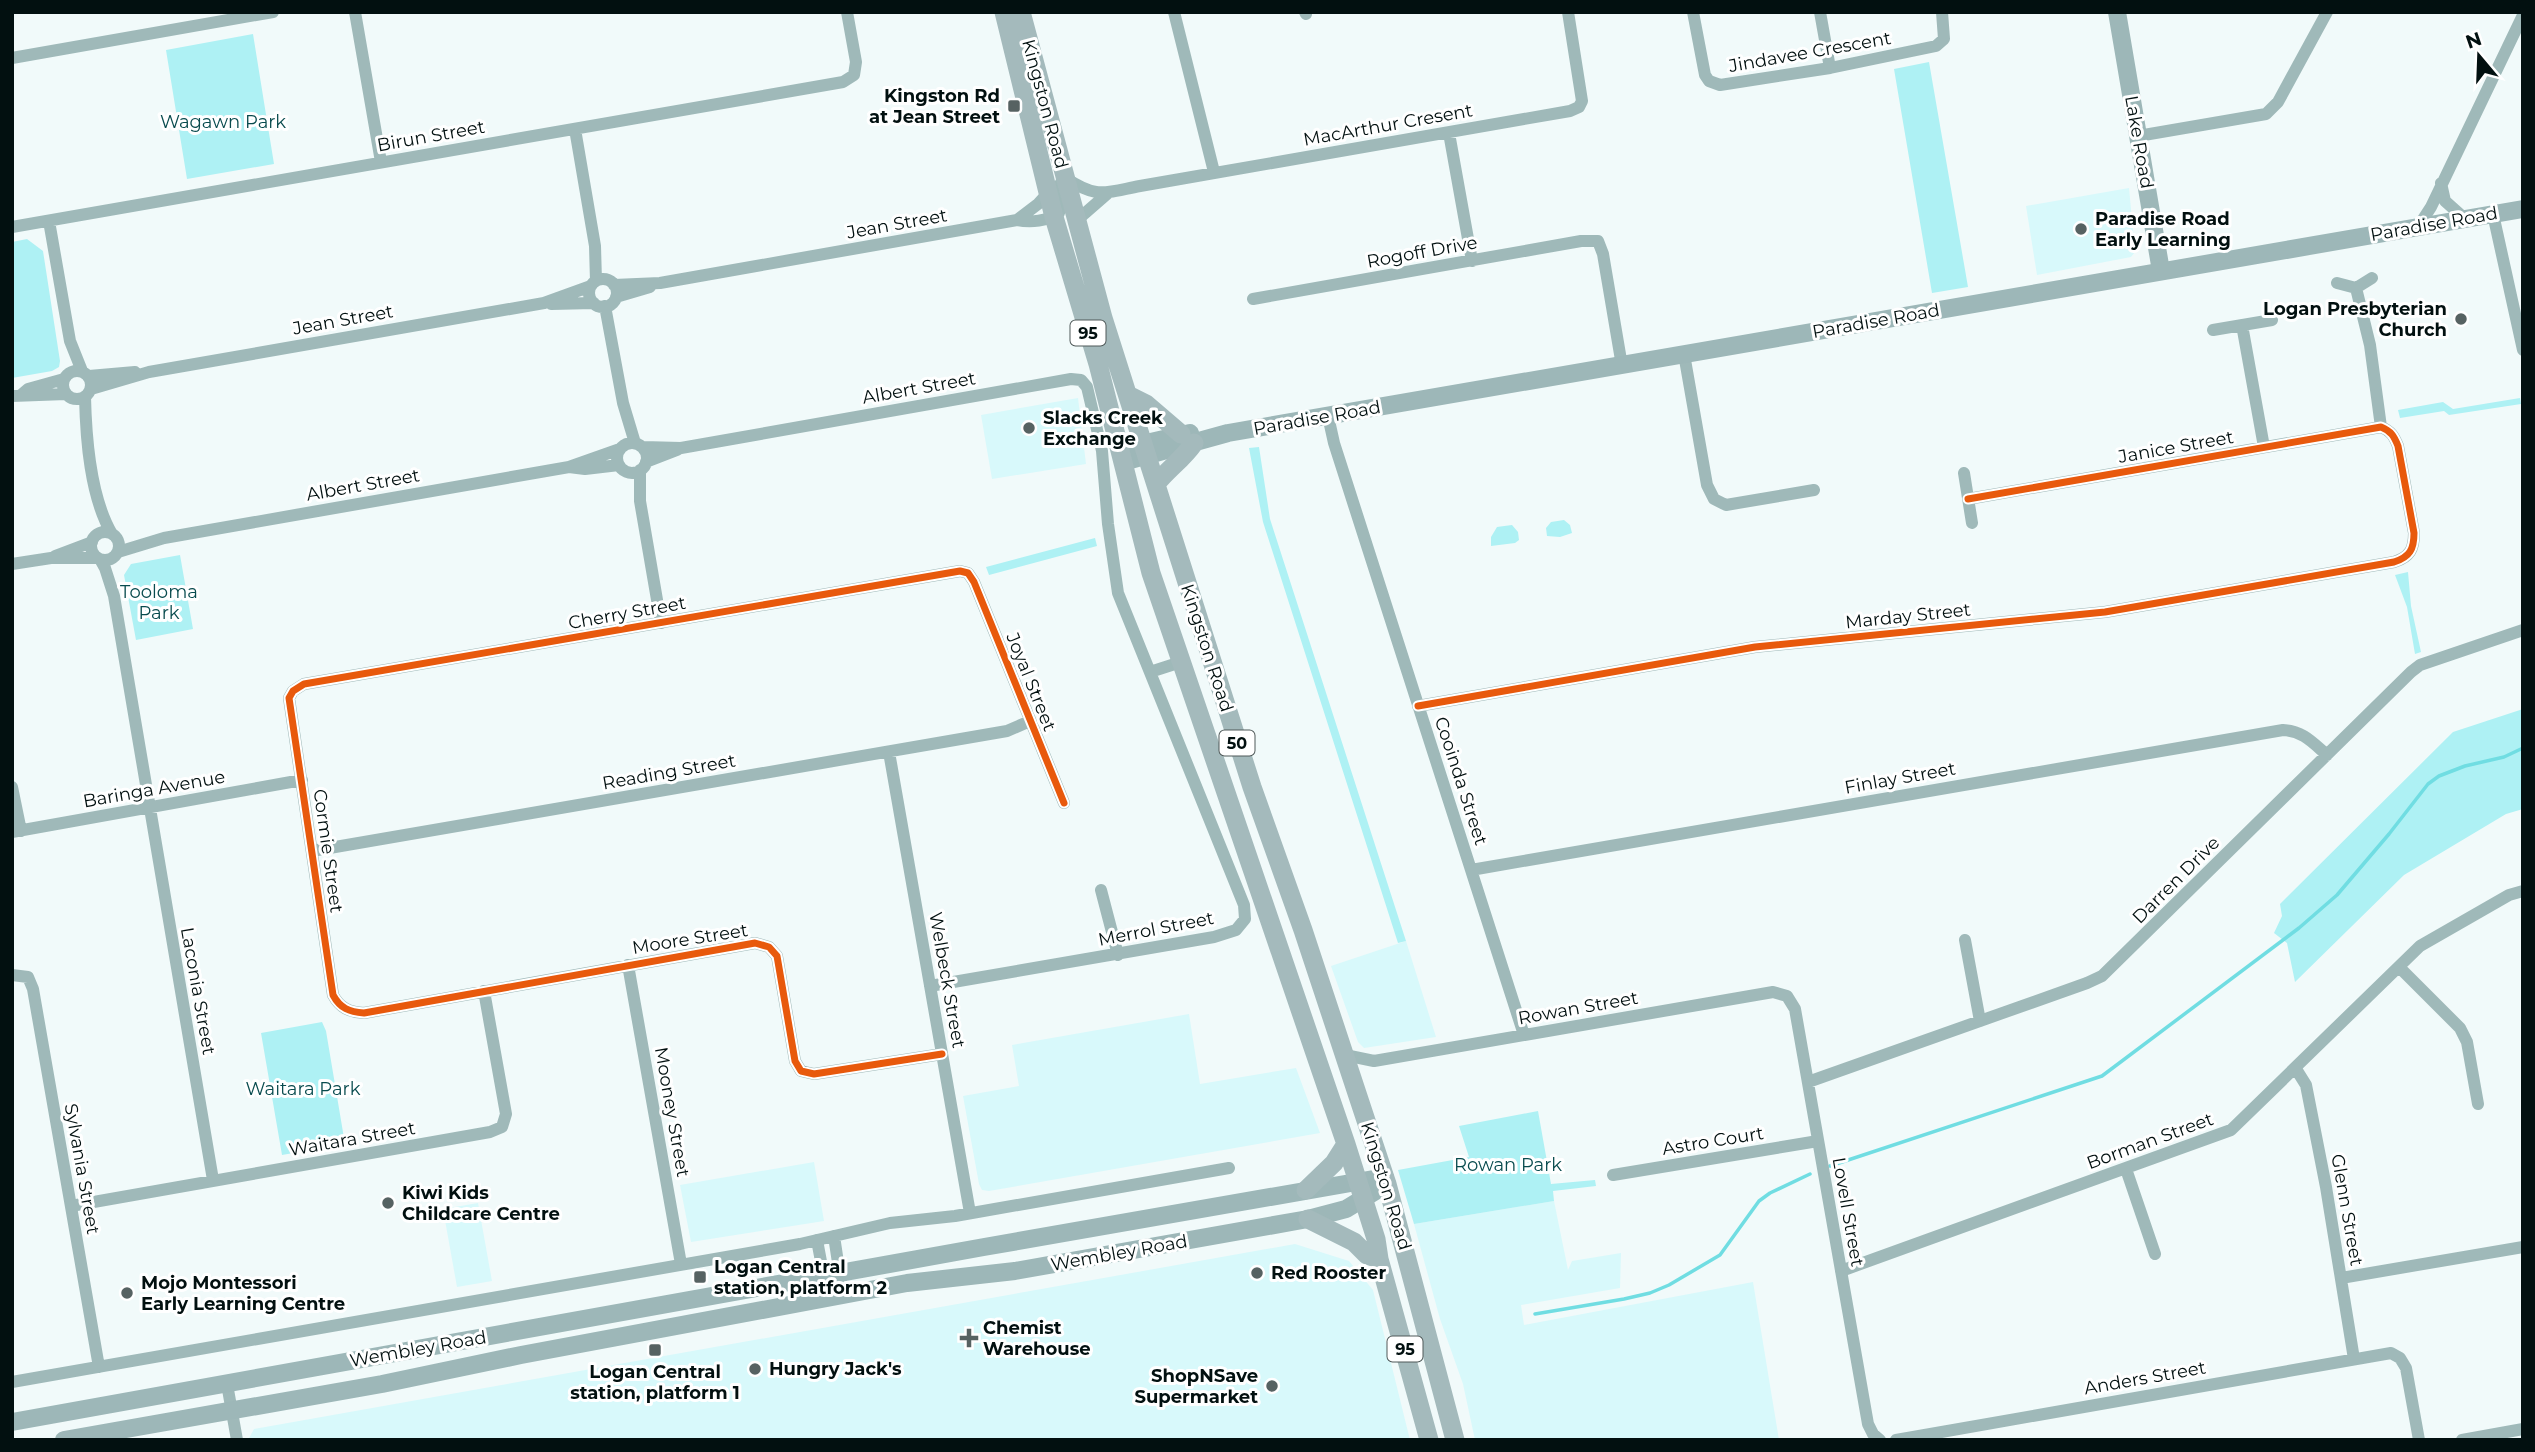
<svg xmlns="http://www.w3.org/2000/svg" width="2535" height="1452" font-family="Montserrat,sans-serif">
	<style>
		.built { fill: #d8f9fb }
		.green { fill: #aef1f4 }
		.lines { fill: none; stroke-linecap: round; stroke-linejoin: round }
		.stream { stroke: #70dde2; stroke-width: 3.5 }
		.street { stroke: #9fb9b9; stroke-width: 12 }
		.secondary { stroke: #9db7b8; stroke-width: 18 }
		.primary { stroke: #a4babc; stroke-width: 19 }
		.cycleway-casing { stroke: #fff; stroke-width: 11 }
		.cycleway { stroke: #e8590c; stroke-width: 7 }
		.poi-dot { fill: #566262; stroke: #fff; stroke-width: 2.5 }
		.labels { text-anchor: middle; stroke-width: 6; stroke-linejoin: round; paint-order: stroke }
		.shield { fill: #fff; stroke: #4e5858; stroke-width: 2 }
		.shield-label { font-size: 16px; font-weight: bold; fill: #021010 }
		.street-label { font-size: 18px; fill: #021010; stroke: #fff }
		.poi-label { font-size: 18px; font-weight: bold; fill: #021010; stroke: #fff; text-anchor: start }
		.park-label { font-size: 18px; fill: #084b4e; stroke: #fff }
	</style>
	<rect width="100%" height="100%" fill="#f1fafa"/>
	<path class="built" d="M2129,188l6,64 -4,5 -94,18 -11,-69z
		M1078,398l8,66 -94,15 -11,-64z
		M1406,941l30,96 -72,11 -6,-6 -27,-76z
		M1189,1014l11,70 96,-16 24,65 -331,58 -7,-1 -3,-6 -16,-88 56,-10 -7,-41z
		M814,1162l10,59 -133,21 -11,-57z
		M1554,1201l14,69 4,-9 49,-8 -1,35 -99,17 3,20 229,-43 26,158h-304l-12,-56 -23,-65 -26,-95z
		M478,1203l14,78 -35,6 -14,-78z
		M1295,1244l54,17 24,29 37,150h-1162l6,-11z"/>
	<path class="green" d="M253,34l21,130 -87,15 -21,-129z
		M1929,62l39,225 -36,6 -38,-224z
		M27,239l16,12 17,110 -1,6 -7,4 -40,7v-136z
		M2520,398l1,6 -72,11 -5,-4 -44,7 -2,-8 45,-8 10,7z
		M1259,447l11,72 136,422 -8,2 -135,-421 -14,-74z
		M1564,520l6,5 2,8 -12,4 -13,-1 -1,-8 5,-6z
		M1512,525l6,7 1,8 -4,3 -24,3v-9l6,-10z
		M1095,538l2,8 -108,29 -3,-8z
		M180,555l13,74 -57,11 -12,-65 7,-11z
		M2408,572l3,34 10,46 -6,2 -8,-47 -12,-32z
		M2523,709v100l-17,5 -102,61 -109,107 -8,-39 -13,-10 8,-17 -2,-12 173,-172z
		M322,1022l4,9 19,113 -63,11 -21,-122z
		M1538,1111l13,73 44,-4 1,6 -43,5 1,10 -140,23 -16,-54 71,-13 -10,-31z"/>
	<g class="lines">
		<path class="stream" d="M1830,1166l272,-90 197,-148 38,-33 52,-61 39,-50 11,-8 26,-10 39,-9 19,-9
			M1535,1314l89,-15 26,-6 19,-8 51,-30 39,-54 11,-8 40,-19"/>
		<path class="street" d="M355,12l26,150
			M1174,12l40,160
			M1305,12l1,2
			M1693,12l12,63 4,6 11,4 110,-17 106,-22 8,-7 -2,-27
			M1820,12l10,56
			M12,58l261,-46
			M575,129l20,117 1,35
			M1449,133l23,128
			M2138,136l128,-22 12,-12 49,-90
			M2441,183l4,18 19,17
			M2493,214l30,136
			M1017,220l21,-16 10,-11
			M49,221l21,120 12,30
			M1076,221l31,-27
			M12,227l831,-145 11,-7 2,-13 -9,-50
			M2418,227l13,-20 92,-192
			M589 293a14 14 0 1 1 28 0a14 14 0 1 1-28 0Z
			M2337,283l19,5 16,-10
			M614,285l46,-2 357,-63c14,3 30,1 42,-7l2,-11 -3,-14 6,-11c33,22 39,16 76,9l430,-75 9,-4 3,-6 -14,-89
			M2356,288l14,57 11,82
			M616,297l34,-10
			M1253,299l328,-58h17l5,13 19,112
			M551,304l43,-1
			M605,306l18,97 12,40
			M2242,325l22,122
			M2213,330l59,-10
			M1684,354l23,131 7,14 12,6 88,-15
			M63 385a14 14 0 1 1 28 0a14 14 0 1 1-28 0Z
			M89,376l46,-4
			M91,389l58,-17 395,-69 47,-17
			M21,395l7,-6 36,-10
			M12,396l54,-2
			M85,397c1,42 5,100 27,137
			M1328,416l6,27 190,592
			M617 458a15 15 0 1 1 30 0a15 15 0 1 1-30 0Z
			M643,447l38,1 390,-69 10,1 6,7 15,64 6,73 10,69 126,312 1,14 -9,11 -22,7 -284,49
			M646,462l31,-12
			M569,467l16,2 34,-4
			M640,470v31l21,122
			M1964,473l8,50
			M91 546a14 14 0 1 1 28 0a14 14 0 1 1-28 0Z
			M118,552l46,-14 405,-71 51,-18
			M55,556l37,-14
			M100,559l5,9 9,28 99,584
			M12,564l39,-6h46
			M1150,672l31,-10
			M1418,706l337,-59 350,-35 289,-50c16,-5 20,-13 20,-29l-16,-87c-4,-10 -7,-15 -17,-19l-413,72
			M889,752l81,461
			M12,787l9,44
			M12,832l290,-52
			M312,851l695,-120 23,-10
			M1471,870l812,-140c20,1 29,12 44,25
			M1101,890l17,65
			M1965,940l15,81
			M628,965l53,299
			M2400,968l60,60 7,14 11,62
			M12,975l16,2 5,12 66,378
			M942,1054l-128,20 -13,-3 -6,-10 -18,-105 -8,-9 -14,-4 -391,70c-15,-1 -24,-5 -31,-18l-44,-297 4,-7 11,-7 656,-113 8,2 6,9 90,221
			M1345,1055l29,6 399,-69 14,4 8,13 73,415 5,10 7,6
			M2296,1069l10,16 20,102 28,172
			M1808,1082l279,-99 15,-7 309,-304 9,-7 103,-35
			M2126,1169l29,85
			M1613,1175l205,-34
			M71,1206l419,-74 12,-5 4,-13 -22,-123
			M834,1236l9,60
			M817,1240l11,59
			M1841,1271l390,-141 189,-184 89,-51 14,-4
			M2341,1278l182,-31
			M12,1382l788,-138 90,-21 65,-7 274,-48
			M227,1384l10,56
			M1896,1440l495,-87 9,5 6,10 13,72
			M2462,1440l61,-11"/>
		<path class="secondary" d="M2117,12l44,259
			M1120,449l70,-16
			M1123,462l105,-29 1295,-224
			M12,1422l972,-175 401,-70
			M64,1440l318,-56 139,-29 386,-72 108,-12 293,-52 38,-10 41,-25"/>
		<path class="primary" d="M1004,12l50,205 44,147 53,209 195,571 30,95 3,20 50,181
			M1021,12l82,306 149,469 51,143 84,254 68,256
			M1128,395l18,9 35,30
			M1156,484c12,-15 27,-25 38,-41
			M1306,1190l28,-27 12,-19
			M1308,1219l46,23 13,13 12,4"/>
		<defs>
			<path id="cycleway" d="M1418,706l337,-59 350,-35 289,-50c16,-5 20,-13 20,-29l-16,-87c-4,-10 -7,-15 -17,-19l-413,72
				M942,1054l-128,20 -13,-3 -6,-10 -18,-105 -8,-9 -14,-4 -391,70c-15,-1 -24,-5 -31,-18l-44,-297 4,-7 11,-7 656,-113 8,2 6,9 90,221"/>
		</defs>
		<use href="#cycleway" class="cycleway-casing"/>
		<use href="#cycleway" class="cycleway"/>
	</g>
	<g class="poi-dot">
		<rect x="1007" y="99" width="14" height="14" rx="3.5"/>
		<circle cx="2081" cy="229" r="7"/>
		<circle cx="2461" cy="319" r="7"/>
		<circle cx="1029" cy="428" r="7"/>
		<circle cx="388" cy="1203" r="7"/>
		<circle cx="1257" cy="1273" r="7"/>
		<rect x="693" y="1270" width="14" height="14" rx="3.5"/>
		<circle cx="127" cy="1293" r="7"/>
		<path d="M965.5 1327.5h7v7h7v7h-7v7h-7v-7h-7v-7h7z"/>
		<rect x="648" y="1343" width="14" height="14" rx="3.5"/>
		<circle cx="755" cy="1369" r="7"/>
		<circle cx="1272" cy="1386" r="7"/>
	</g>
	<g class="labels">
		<g class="shield">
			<rect x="1070.5" y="320.5" width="35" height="25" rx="5"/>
			<rect x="1219.5" y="730.5" width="35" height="25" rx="5"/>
			<rect x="1387.5" y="1336.5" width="35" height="25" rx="5"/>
		</g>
		<g class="shield-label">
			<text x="1088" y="339">95</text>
			<text x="1237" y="749">50</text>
			<text x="1405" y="1355">95</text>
		</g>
		<g class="street-label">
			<text transform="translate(1810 52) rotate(-10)" y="6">Jindavee Crescent</text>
			<text transform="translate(1045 104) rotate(75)" y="6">Kingston Road</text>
			<text transform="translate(1388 125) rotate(-10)" y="6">MacArthur Cresent</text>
			<text transform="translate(431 136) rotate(-10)" y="6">Birun Street</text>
			<text transform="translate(2139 142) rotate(80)" y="6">Lake Road</text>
			<text transform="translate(897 224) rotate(-10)" y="6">Jean Street</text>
			<text transform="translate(2434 224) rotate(-10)" y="6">Paradise Road</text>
			<text transform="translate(1422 252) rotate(-10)" y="6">Rogoff Drive</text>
			<text transform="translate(343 320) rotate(-10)" y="6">Jean Street</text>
			<text transform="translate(1876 321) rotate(-10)" y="6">Paradise Road</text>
			<text transform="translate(919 388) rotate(-10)" y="6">Albert Street</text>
			<text transform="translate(1317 418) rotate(-10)" y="6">Paradise Road</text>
			<text transform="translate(2176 447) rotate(-10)" y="6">Janice Street</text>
			<text transform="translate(363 485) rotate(-10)" y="6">Albert Street</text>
			<text transform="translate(627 613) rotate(-10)" y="6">Cherry Street</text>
			<text transform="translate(1908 616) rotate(-6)" y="6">Marday Street</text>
			<text transform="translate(1207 648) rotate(72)" y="6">Kingston Road</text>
			<text transform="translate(1031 682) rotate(68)" y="6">Joyal Street</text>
			<text transform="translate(669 772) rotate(-10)" y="6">Reading Street</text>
			<text transform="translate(1900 778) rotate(-10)" y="6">Finlay Street</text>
			<text transform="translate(1461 781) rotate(72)" y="6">Cooinda Street</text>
			<text transform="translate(154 789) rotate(-10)" y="6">Baringa Avenue</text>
			<text transform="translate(328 851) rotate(82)" y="6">Cormie Street</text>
			<text transform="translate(2176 880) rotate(-45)" y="6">Darren Drive</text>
			<text transform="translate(1156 929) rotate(-11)" y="6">Merrol Street</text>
			<text transform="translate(690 939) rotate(-9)" y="6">Moore Street</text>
			<text transform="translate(947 980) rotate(80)" y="6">Welbeck Street</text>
			<text transform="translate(198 991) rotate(80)" y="6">Laconia Street</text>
			<text transform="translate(1578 1008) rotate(-10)" y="6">Rowan Street</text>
			<text transform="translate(672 1112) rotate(80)" y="6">Mooney Street</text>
			<text transform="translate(352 1139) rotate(-10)" y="6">Waitara Street</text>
			<text transform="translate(1713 1141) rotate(-9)" y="6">Astro Court</text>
			<text transform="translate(2150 1141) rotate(-20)" y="6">Borman Street</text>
			<text transform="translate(82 1169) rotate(80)" y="6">Sylvania Street</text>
			<text transform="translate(1386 1186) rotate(73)" y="6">Kingston Road</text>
			<text transform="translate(2347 1210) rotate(80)" y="6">Glenn Street</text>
			<text transform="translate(1848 1212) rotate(80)" y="6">Lovell Street</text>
			<text transform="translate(1119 1253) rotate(-10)" y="6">Wembley Road</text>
			<text transform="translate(418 1349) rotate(-10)" y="6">Wembley Road</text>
			<text transform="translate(2145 1378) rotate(-10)" y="6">Anders Street</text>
		</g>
		<g class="poi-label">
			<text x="1000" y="102" text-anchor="end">Kingston Rd<tspan x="1000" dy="21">at Jean Street</tspan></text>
			<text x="2095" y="225">Paradise Road<tspan x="2095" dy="21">Early Learning</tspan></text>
			<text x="2447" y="315" text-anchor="end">Logan Presbyterian<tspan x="2447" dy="21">Church</tspan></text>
			<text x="1043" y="424">Slacks Creek<tspan x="1043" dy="21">Exchange</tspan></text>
			<text x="402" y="1199">Kiwi Kids<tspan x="402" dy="21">Childcare Centre</tspan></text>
			<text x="714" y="1273">Logan Central<tspan x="714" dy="21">station, platform 2</tspan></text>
			<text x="1271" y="1279">Red Rooster</text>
			<text x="141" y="1289">Mojo Montessori<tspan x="141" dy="21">Early Learning Centre</tspan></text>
			<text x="983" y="1334">Chemist<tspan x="983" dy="21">Warehouse</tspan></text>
			<text x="769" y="1375">Hungry Jack's</text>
			<text x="655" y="1378" text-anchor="middle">Logan Central<tspan x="655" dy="21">station, platform 1</tspan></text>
			<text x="1258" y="1382" text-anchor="end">ShopNSave<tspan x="1258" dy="21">Supermarket</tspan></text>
		</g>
		<g class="park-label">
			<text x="223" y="128">Wagawn Park</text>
			<text x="159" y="598">Tooloma<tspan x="159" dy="21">Park</tspan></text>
			<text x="303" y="1095">Waitara Park</text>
			<text x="1508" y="1171">Rowan Park</text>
		</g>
	</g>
	<rect width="2535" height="1452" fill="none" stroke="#021010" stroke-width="28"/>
	<g transform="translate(2479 56) rotate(341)" stroke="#ffffff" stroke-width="5" paint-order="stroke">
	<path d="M0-5L12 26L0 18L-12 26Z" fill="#021010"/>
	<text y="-10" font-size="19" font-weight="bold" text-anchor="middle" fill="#021010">N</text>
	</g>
</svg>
